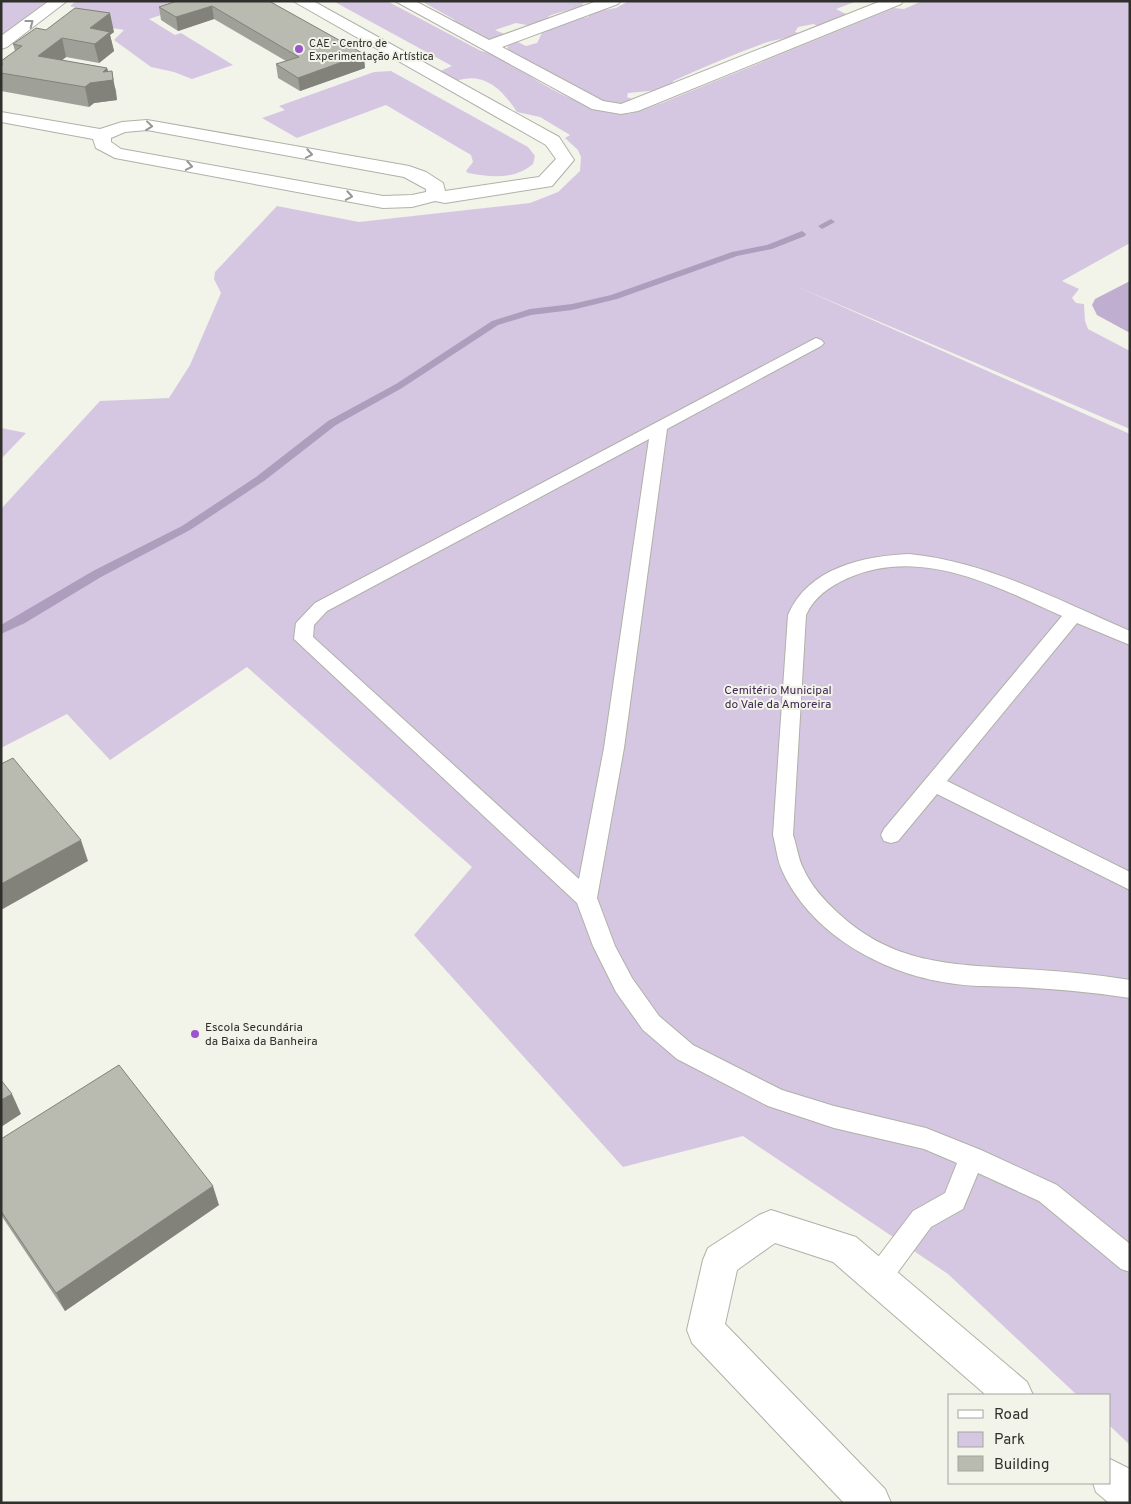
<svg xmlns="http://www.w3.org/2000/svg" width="1131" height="1504" font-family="Overpass,sans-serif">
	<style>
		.green { fill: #d5c7e2 }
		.forest { fill: #bfaecf }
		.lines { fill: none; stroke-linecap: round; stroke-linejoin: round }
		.stream { fill: #ae9dbd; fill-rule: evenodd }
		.lane-casing { stroke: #b0b1a7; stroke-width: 2 }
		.street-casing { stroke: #b0b1a7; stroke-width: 2 }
		.lane { fill: #fff; fill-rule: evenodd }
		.street { fill: #fff; fill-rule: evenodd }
		.wall { fill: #9fa097 }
		.shaded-wall { fill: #82827b }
		.building { fill: #b9bab0; stroke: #82827b }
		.oneway { stroke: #979795 }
		.poi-dot { fill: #9a56ca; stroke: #f2f3e9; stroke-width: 2 }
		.labels { text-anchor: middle; stroke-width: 4; stroke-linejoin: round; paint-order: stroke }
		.far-poi-label { font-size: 11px; fill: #2f2f2b; stroke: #f2f3e9; text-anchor: start }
		.park-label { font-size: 12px; fill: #422954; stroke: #f2f3e9 }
		.poi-label { font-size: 12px; fill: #2f2f2b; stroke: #f2f3e9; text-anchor: start }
	</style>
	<rect width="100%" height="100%" fill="#f2f3e9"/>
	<path class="green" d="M1,1h47l-47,35z
		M76,1h127l-54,18 26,16 6,-2 52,32 -41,14 -18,-7 -23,-5 -37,-27 10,-10 -53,-9 9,-12 -10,-3z
		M333,1h54l94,50c17,3 34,13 48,24 18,14 73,41 96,39 12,-1 25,-7 37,-11l232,-95 10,1 18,-8h208v242l-68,38 17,8 -7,9 4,5 8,1 1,17 3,8 42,22v78l-332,-142 332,147v1011l-20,-19v-31h-33l-129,-121 -205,-138 -120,31 -209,-232 58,-68 -225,-200 -137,93 -43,-46 -66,34v-239l99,-108 69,-3 21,-33 31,-72 -7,-14 1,-7 62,-66 82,16 171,-19 28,-11 22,-21 1,-14 -3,-7 -13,-12 5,-3 -30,-18 -23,-5c-15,-23 -33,-41 -61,-31l-18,-9 14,-6z
		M421,1h169l-8,3 2,3c-12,3 -23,4 -35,9l-3,5 -14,5 -16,-3 -21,7 14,6 -21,4 -40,-20h7z
		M629,1h228l-21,8 12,6 -30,12 -4,-3 -16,3 -3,5 4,1c-12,6 -24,6 -37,11 -30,11 -60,24 -89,37l-1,4 -12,5 -32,3 -1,4 8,3 -15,5 -13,-1 -100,-52 1,-7 5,-3 3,-1 10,5 11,-3 6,-12 34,-12 11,-2 4,-5 24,-4z
		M391,71l137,76 7,9 -2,8c-18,16 -43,13 -65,9l-2,-2 7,-9 -2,-7 -85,-50 -89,33 -35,-20 23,-8 -6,-4 95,-34z
		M1,428l25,5 -25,26z"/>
	<path class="forest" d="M1130,281v52l-33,-18 -5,-10 3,-6z"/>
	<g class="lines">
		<path class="stream" d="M831,219l4,3 -13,7 -4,-3z
			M802,231l4,3 -1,2 -33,13 -35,7 -120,43 -45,11 -41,5 -33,10 -96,63 -66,37 -72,56 -74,49 -89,47 -76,46 -24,11v-9l92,-54 89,-45 74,-49 72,-56 68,-37 96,-63 38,-12 42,-5 39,-9 121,-43 35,-7z"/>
		<defs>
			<path id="lane" d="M816,338l5,2 3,3 -3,3 -154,83 -43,319 -27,150 18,48 17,32 27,38 34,29 89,45 52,16 92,22 55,22 76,35 73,59v28l-9,-3 -82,-68 -61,-28 -15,36 -32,18 -44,60 -9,3 -9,-3 -4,-9 4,-9 44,-58 32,-18 12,-30 -33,-14 -90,-21 -66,-22 -91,-47 -34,-29 -27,-38 -23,-46 -16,-43 -283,-264 2,-16 19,-20zM649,439l-45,309 -25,131 -266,-242 1,-12 13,-14z
				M909,554c79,8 149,46 221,77v14l-53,-22 -130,158 183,91v18l-193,-96 -39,47 -7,2 -7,-2 -3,-6 3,-6 178,-213c-67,-30 -141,-70 -214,-38 -18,8 -34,19 -42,37l-13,220c4,11 5,23 10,33 8,18 21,32 35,45 56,52 114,51 185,56 36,2 71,5 107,11v18c-38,-6 -75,-9 -113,-11 -23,-1 -46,0 -68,-4 -68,-10 -140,-50 -168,-115 -4,-10 -5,-22 -8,-33l15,-220c20,-47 75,-59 121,-61z"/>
			<path id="street" d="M49,1h18l-60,46 -6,2v-13z
				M293,1h20l246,136 15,23 -22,26 -107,17 -10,-2 -23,6 -29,1 -268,-50 -19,-10 -3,-9 -92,-17v-10l99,17 22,-7 25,-2 262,46 17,6 17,11 2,8 94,-14 17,-18 -10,-14zM147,130l257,47 22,12v3l-14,3 -29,1 -262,-47 -10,-7v-4l14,-6z
				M395,1h20l74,39 108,-39h23l-2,3 -116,43 101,54 18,3 260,-103h22l-2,3 -263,107 -17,3 -29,-5z
				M771,1210l85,27 171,145 6,13h-47l-153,-133 -58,-19 -38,27 -12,54 160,165 6,14h-47l-152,-160 -5,-13 16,-70 5,-12 51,-33z
				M1110,1459l20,10v34h-21l-13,-11 -3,-9h17z"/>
		</defs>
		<use href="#lane" class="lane-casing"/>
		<use href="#street" class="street-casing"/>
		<use href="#lane" class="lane"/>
		<use href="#street" class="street"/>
	</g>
	<path class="wall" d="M269,1l96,67 -65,23 -22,-13 -2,-14 10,-3 -72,-42 -36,12 -17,-11 -2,-13z
		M46,30l68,2 -4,3 4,16 -15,12 -33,-6 -4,3 45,8 9,22 1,10 -23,3 -5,4 -88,-16v-30l14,-10 -2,-7z
		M1,1139l218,66 -154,106 -64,-96z"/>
	<path class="shaded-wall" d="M212,6l2,13 -36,12 -2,-14z
		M110,13l4,19 -4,3 4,16 -15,12 -9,-35z
		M62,38l4,19 -23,19 -5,-20z
		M364,54l1,14 -65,23 -2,-13z
		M107,68l3,13 2,-10 5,29 -23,3 -5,4 -4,-20z
		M81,840l7,21 -87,49v-26z
		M12,1094l9,20 -20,13v-27z
		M213,1186l6,19 -154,106 -9,-18z"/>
	<path class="building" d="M177,1h92l95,53 -66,24 -22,-14 23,-7 -87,-51 -36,11 -17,-10z
		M75,8l35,5 -20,15 20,4 -15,12 -33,-6 -24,18 69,12 -4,4 9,-1 1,9 -23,3 -5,4 -84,-14v-8l2,-1 -2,-1v-2l21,-15 -9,-2 23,-16 10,2z
		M13,758l68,82 -80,44v-120z
		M119,1065l94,121 -157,107 -55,-82v-72z
		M1,1080l11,14 -11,6z"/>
	<defs><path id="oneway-chevron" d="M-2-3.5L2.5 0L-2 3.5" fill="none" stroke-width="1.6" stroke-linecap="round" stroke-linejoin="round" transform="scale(1.25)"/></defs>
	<g class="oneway">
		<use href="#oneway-chevron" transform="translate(30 23) rotate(-37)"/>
		<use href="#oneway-chevron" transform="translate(149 126) rotate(6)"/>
		<use href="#oneway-chevron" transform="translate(309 154) rotate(10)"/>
		<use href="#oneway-chevron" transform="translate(189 166) rotate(10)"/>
		<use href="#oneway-chevron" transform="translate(349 196) rotate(10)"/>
	</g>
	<g class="poi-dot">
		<circle cx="299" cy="49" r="5"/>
		<circle cx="195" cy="1034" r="5"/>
	</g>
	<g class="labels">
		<g class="far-poi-label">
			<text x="309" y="47">CAE - Centro de<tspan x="309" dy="13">Experimentação Artística</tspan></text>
		</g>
		<g class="park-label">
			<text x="778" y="694">Cemitério Municipal<tspan x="778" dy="14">do Vale da Amoreira</tspan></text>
		</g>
		<g class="poi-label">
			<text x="205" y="1031">Escola Secundária<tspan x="205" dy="14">da Baixa da Banheira</tspan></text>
		</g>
	</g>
	<rect width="1131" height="1504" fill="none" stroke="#2f2f2b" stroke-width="5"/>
	<rect x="948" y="1394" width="162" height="90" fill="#f2f3e9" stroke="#a4a59d"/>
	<rect x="958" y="1410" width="25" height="8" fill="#ffffff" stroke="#a4a59d"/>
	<text x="994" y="1419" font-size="15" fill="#2f2f2b">Road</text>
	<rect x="958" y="1432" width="25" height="15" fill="#d5c7e2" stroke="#a4a59d"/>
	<text x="994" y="1444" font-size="15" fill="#2f2f2b">Park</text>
	<rect x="958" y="1456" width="25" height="15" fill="#b9bab0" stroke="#a4a59d"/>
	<text x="994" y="1469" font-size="15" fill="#2f2f2b">Building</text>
</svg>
